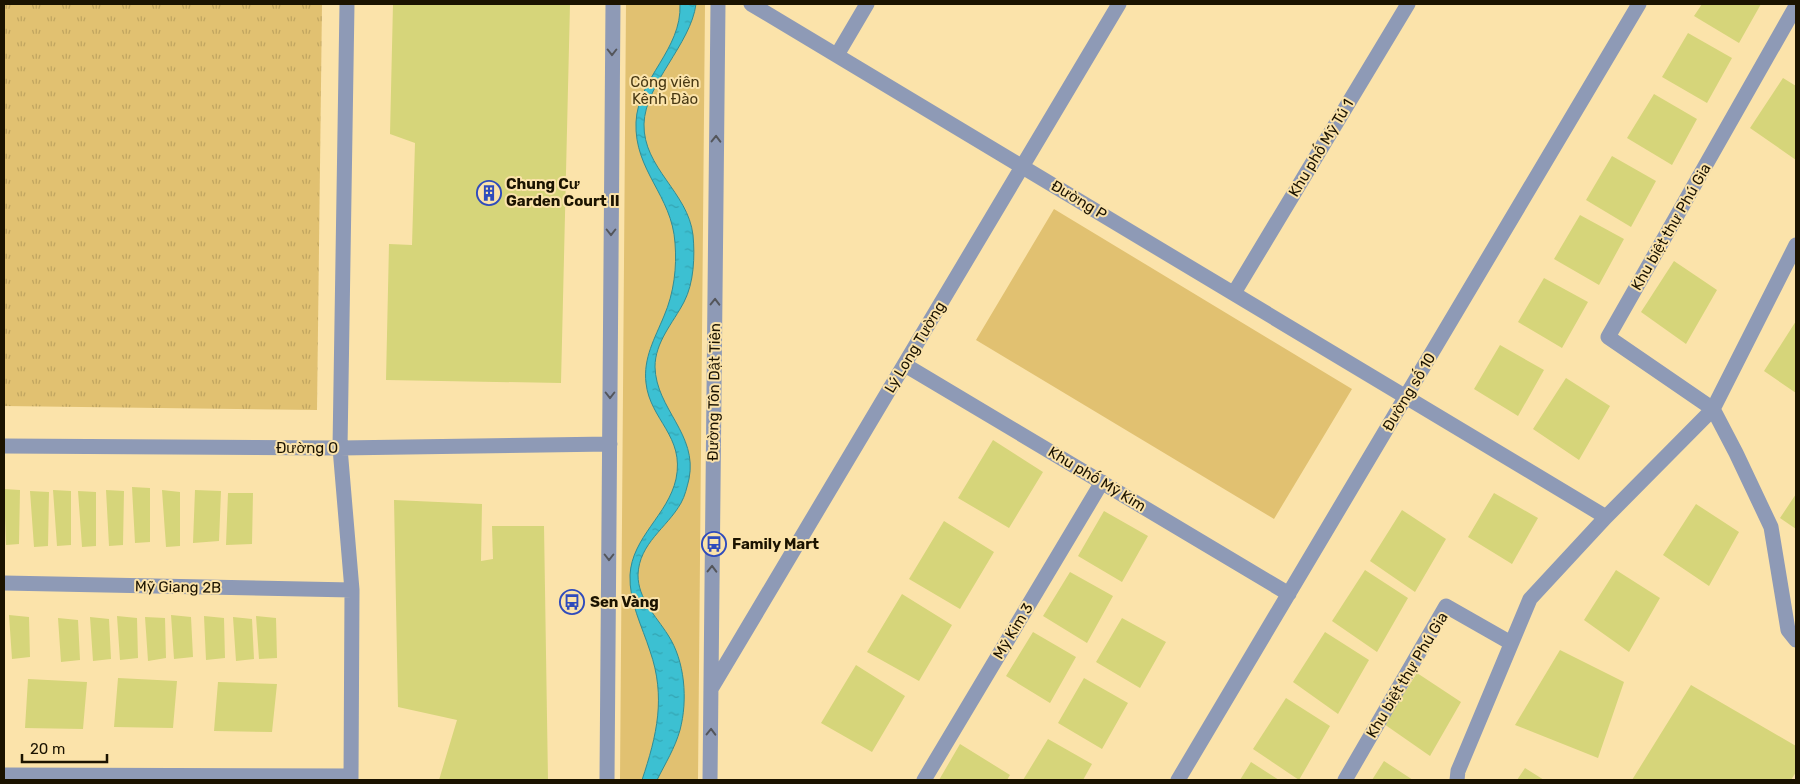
<svg xmlns="http://www.w3.org/2000/svg" width="1800" height="784" font-family="Rubik,sans-serif">
	<style>
		.grass { fill: url(#grass-tufts) }
		.green { fill: #e1c171 }
		.water { fill: url(#water-ripples); stroke: #328c93 }
		.building { fill: #d6d57a }
		.lines { fill: none; stroke-linecap: round; stroke-linejoin: round }
		.minor { stroke: #8e9ab6; stroke-width: 15 }
		.oneway { stroke: #54565b }
		.labels { text-anchor: middle; stroke-width: 4; stroke-linejoin: round; paint-order: stroke }
		.park-label { font-size: 15px; fill: #483914; stroke: #fbe3aa }
		.street-label { font-size: 15px; fill: #1b1300; stroke: #fbe3aa }
		.poi-label { font-size: 15px; font-weight: bold; fill: #1b1300; stroke: #fbe3aa; text-anchor: start }
	</style>
	<defs>
		<pattern id="grass-tufts" width="24" height="20" patternUnits="userSpaceOnUse" patternTransform="scale(1.25)"><rect width="24" height="20" fill="#e1c171"/><path d="M3 7l-1-3M5 7V3M7 7l1-3M15 17l-1-3M17 17v-4M19 17l1-3" fill="none" stroke="#c0a560"/></pattern>
		<pattern id="water-ripples" width="26" height="14" patternUnits="userSpaceOnUse" patternTransform="scale(1.25)"><rect width="26" height="14" fill="#3cc0d2"/><path d="M2 4q2-2 4 0t4 0M15 11q2-2 4 0t4 0" fill="none" stroke="#34a4b2"/></pattern>
	</defs>
	<rect width="100%" height="100%" fill="#fbe3aa"/>
	<path class="grass" d="M4,4h318l-5,406 -313,-4z"/>
	<path class="green" d="M626,4h79l-7,776h-78z
		M1054,209l298,180 -78,130 -298,-179z"/>
	<path class="water" d="M680,4h16c-5,40 -51,80 -52,120 -1,44 44,68 49,111 2,21 1,48 -9,67 -11,21 -29,40 -29,65 1,42 43,67 34,112 -2,8 -4,17 -8,24 -14,25 -42,40 -43,72 0,24 18,41 30,60 17,26 20,65 12,95 -5,18 -15,34 -23,50h-15c15,-45 24,-83 8,-129 -8,-25 -21,-49 -20,-76 2,-38 38,-60 46,-96 9,-43 -26,-59 -30,-96 -3,-25 9,-45 18,-67 10,-23 13,-49 11,-73 -3,-48 -41,-72 -39,-121 2,-44 46,-72 44,-118z"/>
	<path class="building" d="M393,4h177l-9,379 -175,-3 3,-136 23,1 3,-102 -25,-9z
		M1702,4h59l-22,39 -45,-27z
		M1688,33l44,25 -25,45 -45,-26z
		M1783,78l13,8v74l-46,-32z
		M1654,94l43,25 -25,46 -45,-27z
		M1612,156l44,25 -25,46 -45,-27z
		M1580,215l44,24 -25,46 -45,-26z
		M1674,261l43,29 -31,54 -45,-32z
		M1544,278l44,24 -26,46 -44,-26z
		M1796,321v72l-32,-22z
		M1500,345l44,25 -26,46 -44,-27z
		M1566,378l44,28 -31,54 -46,-31z
		M993,440l50,32 -34,56 -51,-30z
		M132,487l18,1v54l-15,1z
		M4,489l16,1 -1,54 -13,1z
		M53,490l18,1v54l-14,1z
		M106,490l18,1 -1,54 -14,1z
		M162,490l18,2v54l-14,1z
		M195,490l26,1 -2,50 -26,2z
		M30,491l19,1 -1,54 -14,1z
		M78,491l18,1v54l-14,1z
		M228,493h25l-1,51 -26,1z
		M1494,493l44,25 -26,46 -44,-27z
		M1796,494v35l-16,-11z
		M394,500l88,4 -1,57 12,-2 -1,-33h52l4,254h-109l18,-60 -59,-13z
		M1696,504l43,28 -30,54 -46,-31z
		M1402,510l44,29 -31,53 -45,-31z
		M1104,511l44,25 -26,46 -44,-26z
		M944,521l50,31 -34,57 -51,-30z
		M1365,570l43,28 -31,54 -45,-31z
		M1616,570l44,28 -31,54 -45,-32z
		M1070,572l43,24 -26,47 -44,-27z
		M902,594l50,31 -33,56 -52,-29z
		M9,615l20,2 1,40 -18,2z
		M171,615l20,2 2,40 -19,2z
		M117,616l20,2 1,40 -18,2z
		M204,616l20,2 1,40 -19,2z
		M256,616l20,2 1,40 -18,1z
		M90,617l19,2 2,40 -18,2z
		M145,617l20,1 1,40 -18,3z
		M233,617l19,2 2,40 -18,2z
		M58,618l20,2 2,40 -19,2z
		M1122,618l44,24 -26,46 -44,-26z
		M1033,632l43,25 -26,46 -44,-27z
		M1325,632l44,28 -31,54 -45,-32z
		M1560,650l64,32 -26,76 -83,-33z
		M856,665l49,31 -33,56 -51,-29z
		M1417,673l44,29 -31,54 -46,-32z
		M118,678l59,3 -4,47 -59,-1z
		M1084,678l44,25 -26,46 -44,-26z
		M28,679l59,3 -4,47 -58,-1z
		M218,682l59,2 -5,48 -58,-1z
		M1691,685l105,61v26l-5,8h-159z
		M1286,698l44,28 -31,54 -46,-31z
		M1048,739l44,25 -9,16h-60z
		M960,744l50,31 -3,5h-68z
		M1384,761l29,19h-41z
		M1251,762l28,18h-39z
		M1525,768l19,12h-27z"/>
	<g class="lines">
		<path class="minor" d="M347,4l-7,444 12,142 -1,190
			M751,4l855,513
			M1796,6l-188,331 105,72 23,44 35,74 17,103 8,10
			M837,55l30,-51
			M1234,293l174,-289
			M905,365l384,229
			M4,446l336,2 270,-4
			M4,583l348,7
			M711,689l408,-685
			M4,775l347,1
			M607,780l6,-776
			M710,780l8,-776
			M924,780l178,-298
			M1178,780l461,-776
			M1345,780l101,-174 65,37
			M1457,780l1,-9 72,-172 76,-82 107,-108 83,-164"/>
	</g>
	<defs><path id="oneway-chevron" d="M-2-3.5L2.5 0L-2 3.5" fill="none" stroke-width="1.6" stroke-linecap="round" stroke-linejoin="round" transform="scale(1.25)"/></defs>
	<g class="oneway">
		<use href="#oneway-chevron" transform="translate(612 52) rotate(90)"/>
		<use href="#oneway-chevron" transform="translate(716 139) rotate(-89)"/>
		<use href="#oneway-chevron" transform="translate(611 232) rotate(90)"/>
		<use href="#oneway-chevron" transform="translate(715 302) rotate(-89)"/>
		<use href="#oneway-chevron" transform="translate(610 395) rotate(90)"/>
		<use href="#oneway-chevron" transform="translate(609 557) rotate(90)"/>
		<use href="#oneway-chevron" transform="translate(712 569) rotate(-89)"/>
		<use href="#oneway-chevron" transform="translate(711 732) rotate(-89)"/>
	</g>
	<defs>
		<symbol id="building-ring" viewBox="-11 -11 22 22"><circle r="9.5" fill="#fbe3aa" stroke="#2f4bbc" stroke-width="1.5"/><path d="M-4-6H4V6H1V3H-1V6H-4ZM-2.5-4.3h1.7v1.8h-1.7ZM.8-4.3h1.7v1.8H.8ZM-2.5-1h1.7V.8h-1.7ZM.8-1h1.7V.8H.8Z" fill="#2f4bbc"/></symbol>
		<symbol id="bus-ring" viewBox="-11 -11 22 22"><circle r="9.5" fill="#fbe3aa" stroke="#2f4bbc" stroke-width="1.5"/><path d="M-5-6H5V4H4V6H2V4H-2V6H-4V4H-5ZM-3.5-4V0h7V-4ZM-3.5 1.2v1.5H-2V1.2ZM2 1.2v1.5H3.5V1.2Z" fill="#2f4bbc"/></symbol>
	</defs>
	<g fill-rule="evenodd">
		<use href="#building-ring" x="475" y="179" width="28" height="28"/>
		<use href="#bus-ring" x="700" y="530" width="28" height="28"/>
		<use href="#bus-ring" x="558" y="588" width="28" height="28"/>
	</g>
	<g class="labels">
		<g class="park-label">
			<text x="665" y="87">Công viên<tspan x="665" dy="17">Kênh Đào</tspan></text>
		</g>
		<g class="street-label">
			<text transform="translate(1321 148) rotate(-59)" y="5">Khu phố Mỹ Tú 1</text>
			<text transform="translate(1079 200) rotate(31)" y="5">Đường P</text>
			<text transform="translate(1671 227) rotate(-60)" y="5">Khu biệt thự Phú Gia</text>
			<text transform="translate(915 347) rotate(-59)" y="5">Lý Long Tường</text>
			<text transform="translate(714 392) rotate(-89)" y="5">Đường Tôn Dật Tiên</text>
			<text transform="translate(1409 392) rotate(-59)" y="5">Đường số 10</text>
			<text x="307" y="453">Đường O</text>
			<text transform="translate(1097 479) rotate(31)" y="5">Khu phố Mỹ Kim</text>
			<text transform="translate(178 587) rotate(1)" y="5">Mỹ Giang 2B</text>
			<text transform="translate(1013 631) rotate(-59)" y="5">Mỹ Kim 3</text>
			<text transform="translate(1407 675) rotate(-59)" y="5">Khu biệt thự Phú Gia</text>
		</g>
		<g class="poi-label">
			<text x="506" y="189">Chung Cư<tspan x="506" dy="17">Garden Court II</tspan></text>
			<text x="732" y="549">Family Mart</text>
			<text x="590" y="607">Sen Vàng</text>
		</g>
	</g>
	<rect width="1800" height="784" fill="none" stroke="#1b1300" stroke-width="10"/>
	<path d="M22 754v8h85v-8" fill="none" stroke="#1b1300" stroke-width="2.5"/>
	<text x="30" y="754" font-size="15" fill="#1b1300" stroke="#fbe3aa" stroke-width="4" paint-order="stroke">20 m</text>
</svg>
